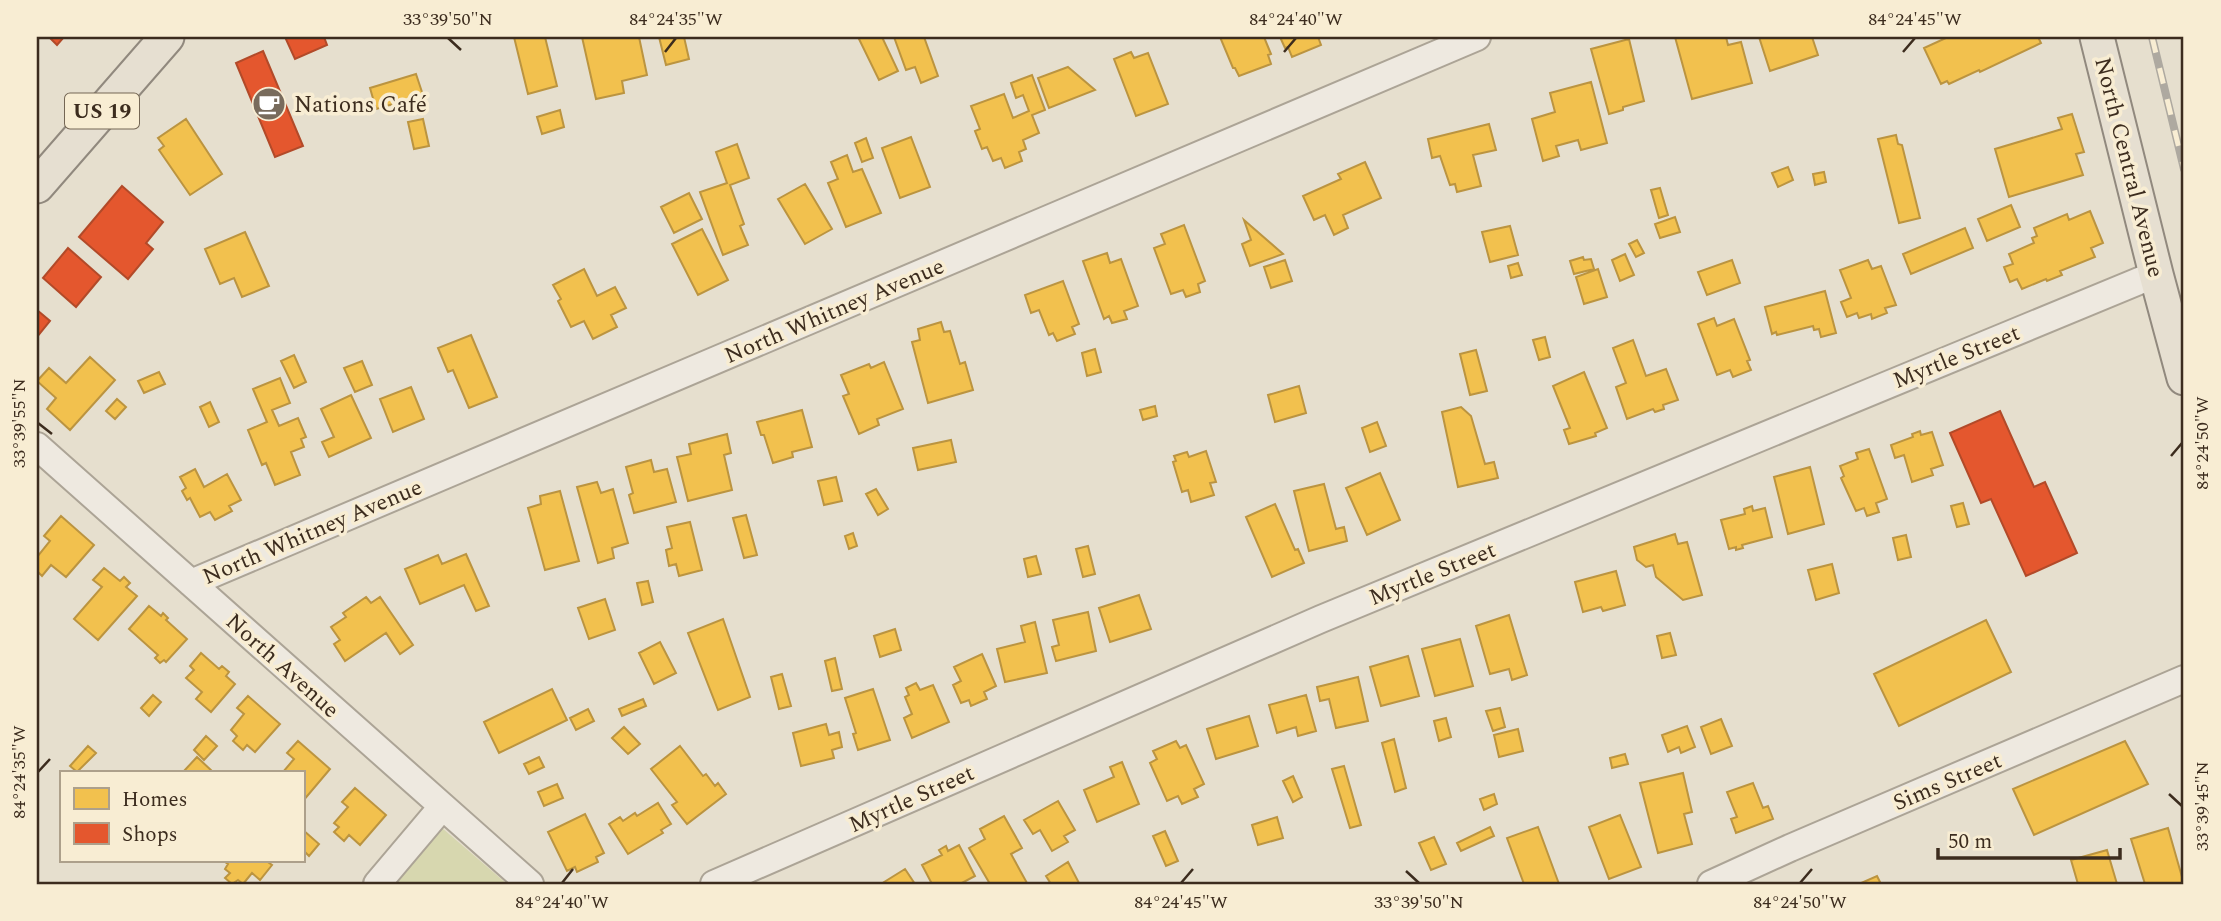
<svg xmlns="http://www.w3.org/2000/svg" width="2221" height="921" font-family="Spectral,serif">
	<style>
		.green { fill: #d7d7af }
		.homes { fill: #f2c14e; stroke: #bb9440; stroke-width: 2 }
		.shops { fill: #e4572e; stroke: #b24a29; stroke-width: 2 }
		.lines { fill: none; stroke-linecap: round; stroke-linejoin: round }
		.minor-casing { stroke: #aca496; stroke-width: 30 }
		.major-casing { stroke: #91897e; stroke-width: 37 }
		.minor { stroke: #eee9e0; stroke-width: 26 }
		.major { stroke: #e6dfd1; stroke-width: 33 }
		.rail-casing { stroke: #aea9a0; stroke-width: 8 }
		.rail { stroke: #f8edd3; stroke-width: 5; stroke-dasharray: 16; stroke-linecap: butt }
		.ticks { fill: none; stroke: #3c2c1e; stroke-width: 2.5 }
		.labels { text-anchor: middle; stroke-width: 7; stroke-linejoin: round; paint-order: stroke }
		.shield { fill: #f8edd3; stroke: #746654; stroke-width: 2 }
		.shield-label { font-size: 21px; font-weight: bold; fill: #3c2c1e }
		.poi-label { font-size: 23px; fill: #3c2c1e; stroke: #f8edd3; text-anchor: start }
		.street-label { font-size: 23px; fill: #3c2c1e; stroke: #f8edd3 }
		.neatline { fill: none; stroke: #3c2c1e; stroke-width: 2.5 }
		.ticks-label { font-size: 18px; text-anchor: middle; fill: #3c2c1e }
	</style>
	<rect width="100%" height="100%" fill="#e6dfce"/>
	<path class="green" d="M442,828l65,56h-112z"/>
	<path class="homes" d="M514,37h31l12,49 -29,8z
		M582,37h57l8,38 -25,6 2,12 -28,6z
		M659,37h25l5,22 -23,6z
		M858,37h24l16,34 -19,9z
		M894,37h30l14,39 -17,7 -6,-16 -9,3z
		M1220,37h44l7,17 -3,1 3,9 -32,12 -4,-8h-2z
		M1280,37h38l3,8 -29,12 -4,-10 -3,1z
		M1675,37h51l2,8 13,-3 11,41 -60,16z
		M1759,37h53l6,18 -48,16z
		M1948,37h90l3,6 -61,29 -1,-2 -30,14 -2,-3 -6,3 -17,-36z
		M1629,39l15,62 -21,6v3l-14,4 -18,-65z
		M1131,52l3,6 14,-5 20,51 -32,12 -22,-57z
		M1068,67l27,23 -46,18 -11,-30z
		M416,74l7,21 -6,2 3,11 -10,2 -3,-10 -31,9 -6,-21z
		M1032,75l13,35 -13,5 7,18 -16,7 3,9 -7,3 3,9 -17,7 -4,-10 -8,3 -6,-14 -5,2 -7,-18 5,-2 -9,-23 33,-12 9,24 16,-7 -6,-16 -7,3 -5,-15z
		M1591,82l16,61 -26,7 -3,-10 -22,6 3,10 -16,5 -11,-42 23,-7 -5,-19z
		M560,110l4,17 -22,7 -5,-17z
		M2072,114l12,38 -8,2 7,21 -74,22 -14,-48 67,-20 -4,-11z
		M186,119l36,55 -32,21 -31,-45 5,-4 -6,-8z
		M423,119l6,27 -15,3 -6,-27z
		M1489,124l7,26 -23,5 8,31 -24,6 -2,-8 -5,1 -10,-29 -8,2 -4,-19z
		M1896,135l2,9 4,1 18,73 -21,5 -21,-84z
		M911,137l19,50 -30,11 -18,-50z
		M866,138l7,20 -11,4 -7,-19z
		M737,144l12,34 -19,7 14,39 -4,2 8,19 -25,10 -23,-63 27,-9 -11,-31z
		M847,155l6,17 9,-3 19,44 -35,14 -18,-44 10,-4 -7,-17z
		M1365,162l16,36 -38,17 5,13 -14,7 -9,-20 -11,5 -11,-24 38,-17 -3,-5z
		M1788,167l5,13 -15,7 -6,-14z
		M1824,172l2,10 -11,3 -2,-11z
		M805,184l27,45 -27,15 -27,-45z
		M1660,188l8,27 -9,3 -8,-28z
		M689,193l13,26 -28,14 -13,-26z
		M2011,205l9,22 -33,14 -9,-22z
		M2090,211l13,32 -12,5 4,9 -35,14 2,4 -15,6 -1,-2 -24,10 -5,-10 -7,3 -6,-15 9,-3 -4,-10 25,-11 -2,-5 5,-2 -3,-8 33,-14 2,6z
		M1675,217l5,15 -20,6 -5,-14z
		M1244,220l39,34 -33,12 -8,-22 9,-4z
		M1184,225l21,56 -7,3 2,8 -14,5 -3,-7 -12,4 -17,-46 11,-4 -4,-10z
		M1510,226l8,29 -28,7 -8,-30z
		M1965,228l8,20 -62,26 -8,-20z
		M702,229l26,51 -30,15 -26,-51z
		M245,232l24,54 -27,11 -8,-19 -14,6 -15,-35z
		M1637,240l7,13 -8,4 -7,-13z
		M1107,253l3,10 11,-4 17,47 -14,5 3,8 -15,4 -3,-7 -5,3 -21,-58z
		M1625,254l9,21 -14,6 -8,-21z
		M1583,257l1,3 7,-1 3,10 -20,5 -4,-13z
		M1285,260l7,21 -21,7 -7,-21z
		M1732,260l8,23 -33,12 -9,-23z
		M1868,260l4,9 9,-3 15,39 -11,3 2,5 -15,6 -1,-5 -12,4 -2,-5 -10,4 -6,-15 10,-4 -11,-28z
		M1518,263l4,12 -11,3 -3,-12z
		M584,269l13,27 18,-9 11,21 -15,7 6,12 -24,12 -9,-18 -13,6 -13,-26 3,-2 -8,-14z
		M1598,269l9,28 -23,7 -8,-27z
		M1063,281l16,43 -7,3 3,7 -18,7 -4,-8 -4,2 -10,-25 -8,3 -6,-18z
		M1825,291l11,42 -15,4 -2,-8 -5,1 -1,-4 -36,9 -1,-3 -4,2 -7,-27z
		M1714,318l3,8 17,-7 16,41 -3,1 4,9 -18,7 -3,-7 -13,5 -19,-51z
		M941,322l3,10 6,-1 10,33 5,-2 8,28 -45,13 -16,-61 8,-2 -2,-11z
		M471,335l26,62 -28,11 -16,-38 -5,2 -10,-24z
		M1545,337l5,20 -11,3 -6,-20z
		M1633,340l13,36 20,-7 12,31 -15,5 1,4 -9,3 -2,-3 -26,10 -11,-32 10,-4 -13,-35z
		M1095,349l6,23 -14,4 -5,-23z
		M1476,350l11,41 -17,4 -10,-41z
		M294,355l12,27 -12,6 -13,-27z
		M90,357l25,23 -45,50 -23,-21 9,-11 -19,-17 12,-13 17,15z
		M362,361l10,24 -17,7 -11,-24z
		M884,362l19,47 -26,10 2,6 -20,9 -16,-38 6,-2 -8,-19 28,-11 2,4z
		M159,372l6,12 -21,9 -6,-12z
		M1584,372l23,56 -12,5 1,3 -27,8 -5,-14 6,-2 -17,-42z
		M280,378l10,25 -18,7 7,16 19,-8 8,19 -5,2 3,8 -13,5 9,23 -25,10 -9,-22 -4,2 -14,-35 19,-8 -14,-33z
		M1299,386l7,27 -31,9 -7,-27z
		M411,387l13,32 -31,13 -13,-33z
		M351,395l20,43 -42,19 -7,-15 12,-5 -13,-28z
		M117,399l9,8 -11,12 -9,-8z
		M210,402l9,20 -10,5 -9,-20z
		M1155,406l2,10 -14,4 -3,-10z
		M1461,407l10,9 14,48 9,-2 4,16 -40,9 -16,-75z
		M802,410l10,37 -20,5 1,5 -20,6 -9,-28h-3l-4,-13z
		M1377,422l9,24 -16,6 -8,-24z
		M1920,431l1,4 11,-3 11,33 -12,4 2,6 -21,7 -8,-27 -9,3 -4,-13 22,-8 -1,-3z
		M727,434l4,19 -7,2 8,35 -44,11 -11,-44 14,-3 -2,-10z
		M951,440l5,22 -38,8 -5,-22z
		M1869,449l18,50 -11,4 3,9 -12,4 -3,-8 -8,3 -15,-33 3,-2 -4,-10 18,-7 -2,-6z
		M1206,451l10,31 -6,1 4,12 -23,7 -3,-12 -6,2 -9,-30 3,-1 -2,-5 13,-4 2,5z
		M651,460l3,12 13,-3 9,33 -42,11 -5,-18 4,-2 -7,-26z
		M1810,467l14,57 -36,10 -14,-57z
		M195,469l9,18 23,-13 14,26 -12,6 3,5 -17,9 -5,-8 -10,5 -10,-19 -3,2 -5,-9 4,-3 -6,-11z
		M1380,473l20,47 -33,15 -21,-47z
		M836,477l6,24 -18,4 -6,-24z
		M597,482l4,11 12,-4 15,54 -16,5 2,10 -16,5 -21,-76z
		M1324,484l12,45 8,-2 3,14 -38,10 -15,-60z
		M876,489l12,20 -10,6 -12,-21z
		M560,491l19,70 -34,9 -17,-62 13,-4 -1,-8z
		M1963,503l6,21 -12,3 -6,-21z
		M1275,504l20,46 3,-1 6,14 -32,14 -26,-60z
		M1752,506l1,5 12,-3 7,29 -30,8 1,3 -7,2v-3l-7,2 -8,-29 24,-6 -1,-5z
		M746,515l11,40 -13,3 -11,-40z
		M61,516l33,29 -28,32 -15,-12 -9,11 -5,-5v-14l13,-16 -6,-5z
		M690,522l12,48 -23,6 -3,-12 -7,2 -3,-16 6,-2 -5,-21z
		M853,533l4,13 -8,3 -4,-13z
		M1675,534l3,10 9,-2 15,53 -19,5 -27,-23 -3,-12 -7,2 -9,-7 -3,-13z
		M1906,535l5,22 -13,3 -5,-22z
		M1088,546l7,28 -12,3 -7,-28z
		M466,554l23,52 -13,5 -12,-26 -44,19 -15,-35 33,-14 4,9z
		M1036,556l5,18 -13,3 -4,-18z
		M1832,564l7,29 -23,7 -8,-30z
		M104,568l16,13 4,-4 6,6 -4,4 11,9 -39,44 -24,-21 28,-32 -9,-7z
		M1616,571l9,34 -22,6 -2,-4 -18,5 -8,-30z
		M648,581l5,21 -11,3 -5,-22z
		M1139,595l12,34 -41,13 -11,-34z
		M366,597l5,6 9,-6 33,48 -13,9 -14,-21 -41,28 -11,-17 6,-4 -9,-13 15,-10 -3,-4z
		M605,599l10,31 -26,9 -11,-31z
		M149,606l12,10 2,-3 5,5 -2,2 21,19 -21,23 -2,-2 -4,3 -5,-5 3,-3 -29,-26z
		M1088,612l8,39 -40,10 -4,-14 7,-2 -6,-25z
		M1509,615l18,60 -15,5 -3,-11 -19,5 -14,-48z
		M723,619l27,78 -32,13 -30,-77z
		M1986,620l25,52 -112,54 -25,-52z
		M1035,622l12,51 -42,9 -8,-33 28,-7 -4,-16z
		M895,629l6,21 -21,7 -6,-21z
		M1670,633l6,22 -14,3 -5,-22z
		M1460,639l13,47 -38,10 -13,-47z
		M660,642l16,31 -22,11 -15,-31z
		M201,653l18,16 3,-3 7,6 -3,4 9,8 -24,28 -15,-13 6,-7 -16,-14 8,-8 -4,-4z
		M982,654l14,32 -12,6 3,7 -16,7 -2,-6 -8,3 -8,-18 8,-4 -7,-14z
		M1408,656l11,40 -38,10 -11,-39z
		M835,658l7,31 -10,2 -7,-30z
		M782,674l9,32 -12,3 -8,-32z
		M1358,677l10,44 -32,7 -7,-29 -9,2 -3,-14z
		M916,683l4,7 13,-5 16,37 -37,16 -8,-20 8,-4 -7,-17 4,-2 -3,-7z
		M552,689l15,31 -68,33 -15,-31z
		M873,689l17,51 -32,10 -5,-16 3,-1 -11,-35z
		M153,695l8,7 -12,14 -8,-8z
		M1306,695l10,36 -18,5 -2,-9 -19,6 -8,-28z
		M248,696l32,28 -25,28 -8,-7 -4,5 -10,-9 4,-5 -6,-6 13,-16 -7,-6z
		M643,699l3,7 -24,10 -3,-7z
		M1500,708l5,19 -12,4 -7,-20z
		M588,709l6,12 -18,9 -6,-12z
		M1249,716l9,30 -42,13 -9,-30z
		M1446,718l5,19 -12,4 -5,-20z
		M1721,719l11,27 -21,8 -10,-27z
		M826,724l3,11 10,-3 3,15 -10,3 2,8 -33,8 -8,-33z
		M1687,726l8,21 -14,6 -2,-6 -11,5 -6,-17z
		M624,727l16,17 -12,10 -16,-16z
		M1518,729l5,22 -24,6 -5,-22z
		M206,736l11,10 -13,14 -10,-10z
		M1394,739l12,49 -11,4 -13,-49z
		M298,741l32,28 -27,32v-29h-20l11,-13 -7,-6z
		M1176,741l4,7 6,-3 18,39 -10,5 4,8 -16,7 -4,-8 -11,5 -17,-38 7,-4 -4,-8z
		M2125,741l23,43 -114,51 -21,-46z
		M88,746l8,7 -19,19 -7,-6z
		M680,746l23,30 3,-2 9,12 3,-3 8,11 -39,30 -15,-19 5,-3 -26,-33z
		M1625,754l3,10 -16,4 -2,-10z
		M197,757l16,15h-30z
		M539,757l5,10 -15,7 -5,-10z
		M1122,762l17,42 -42,18 -13,-32 30,-13 -4,-10z
		M1344,766l17,59 -11,3 -18,-59z
		M1683,773l9,39 -8,2 8,30 -34,9 -18,-70z
		M1293,776l9,21 -9,5 -10,-21z
		M1753,783l10,25 5,-2 5,13 -37,14 -5,-14 6,-2 -10,-25z
		M557,784l6,14 -19,8 -6,-14z
		M355,788l31,27 -26,30 -11,-10 -5,6 -10,-9 5,-5 -5,-4 14,-16 -6,-5z
		M1494,794l3,10 -13,6 -4,-11z
		M1058,801l17,29 -11,6 4,6 -16,9 -12,-21 -7,4 -9,-14z
		M658,803l13,21 -10,6 2,3 -35,21 -19,-30 11,-7 3,4 12,-8 2,3z
		M585,814l19,39 -8,4 2,5 -21,10 -2,-5 -8,4 -19,-39z
		M1620,815l21,52 -32,12 -20,-52z
		M1004,816l18,32 -11,6 16,29 -2,1h-35l-21,-36 16,-9 -5,-10z
		M1277,817l6,21 -25,7 -6,-20z
		M1490,827l4,9 -33,15 -4,-8z
		M1538,827l21,57h-35l-17,-46z
		M2168,828l16,56h-39l-14,-45z
		M303,830l16,14 -10,12 -6,-6z
		M1165,831l13,30 -12,5 -13,-30z
		M1434,837l12,27 -15,6 -12,-27z
		M959,845l16,31 -15,8h-28l-10,-19 20,-10 -3,-5 7,-4 2,5z
		M2107,850l10,34h-39l-7,-24z
		M222,860h43l7,5 -12,15 -8,-7 -9,11 -5,-4 -6,4 -7,-6 5,-5 -5,-4 3,-5z
		M1068,862l11,21 -28,1 -5,-8z
		M905,869l10,15h-34z
		M1877,876l4,8h-22z"/>
	<path class="shops" d="M49,37h15l-7,8z
		M285,37h39l3,8 -32,14z
		M263,51l40,95 -28,11 -39,-94z
		M122,186l41,36 -17,21 7,6 -25,30 -49,-42z
		M68,248l33,29 -25,30 -33,-29z
		M37,310l13,11 -13,16z
		M2000,411l34,76 11,-5 32,71 -51,23 -35,-77 -10,4 -31,-70z"/>
	<g class="lines">
		<defs>
			<path id="minor" d="M37,446l493,438
				M191,583l1286,-546
				M377,884l65,-77
				M714,884l607,-265 835,-345
				M1711,884l79,-36 394,-169"/>
			<path id="major" d="M2097,37l59,237 28,104
				M37,186l130,-149"/>
		</defs>
		<use href="#minor" class="minor-casing"/>
		<use href="#major" class="major-casing"/>
		<use href="#minor" class="minor"/>
		<use href="#major" class="major"/>
		<defs>
			<path id="rail" d="M2152,37l32,132"/>
		</defs>
		<use href="#rail" class="rail-casing"/>
		<use href="#rail" class="rail"/>
	</g>
	<path class="ticks" d="M448,38l13,12M665,52l11,-14M1284,52l12,-14M1903,52l12,-14M38,423l14,11M2171,456l11,-13M38,772l12,-13M2169,794l13,12M1406,871l13,12M562,883l11,-14M1181,883l12,-14M1800,883l12,-14"/>
	<defs>
		<symbol id="cafe-disc" viewBox="-11 -11 22 22"><circle r="9.5" fill="#786b5c" stroke="#f8edd3"/><path d="M-5.5-4.5H6V0H3Q3 3.5 0 3.5H-2.5Q-5.5 3.5-5.5 0ZM3-3.2v2h1.7v-2ZM-6 4.5H4V6H-6Z" fill="#fff"/></symbol>
	</defs>
	<g fill-rule="evenodd">
		<use href="#cafe-disc" x="250" y="85" width="38" height="38"/>
	</g>
	<g class="labels">
		<rect class="shield" x="65" y="93.5" width="74" height="35" rx="5"/>
		<g class="shield-label">
			<text x="102" y="118">US 19</text>
		</g>
		<g class="poi-label">
			<text x="294" y="112">Nations Café</text>
		</g>
		<g class="street-label">
			<text transform="translate(2130 167) rotate(76)" y="8">North Central Avenue</text>
			<text transform="translate(834 310) rotate(-23)" y="8">North Whitney Avenue</text>
			<text transform="translate(1956 356) rotate(-22)" y="8">Myrtle Street</text>
			<text transform="translate(312 531) rotate(-23)" y="8">North Whitney Avenue</text>
			<text transform="translate(1432 573) rotate(-22)" y="8">Myrtle Street</text>
			<text transform="translate(283 665) rotate(42)" y="8">North Avenue</text>
			<text transform="translate(1947 781) rotate(-23)" y="8">Sims Street</text>
			<text transform="translate(911 798) rotate(-24)" y="8">Myrtle Street</text>
		</g>
	</g>
	<rect width="2221" height="921" fill="none" stroke="#f8edd3" stroke-width="77"/>
	<rect x="60" y="771" width="245" height="91" fill="#f8edd3" stroke="#ada08b" stroke-width="2"/>
	<rect x="74" y="788" width="35" height="21" fill="#f2c14e" stroke="#ada08b" stroke-width="2"/>
	<text x="122" y="806" font-size="21" fill="#3c2c1e">Homes</text>
	<rect x="74" y="823" width="35" height="21" fill="#e4572e" stroke="#ada08b" stroke-width="2"/>
	<text x="122" y="841" font-size="21" fill="#3c2c1e">Shops</text>
	<path d="M1938 848v10h182v-10" fill="none" stroke="#3c2c1e" stroke-width="3.5"/>
	<text x="1948" y="848" font-size="21" fill="#3c2c1e" stroke="#f8edd3" stroke-width="5" paint-order="stroke">50 m</text>
	<rect x="38" y="38" width="2144" height="845" class="neatline"/>
	<g class="ticks-label">
		<text x="448" y="25">33°39'50"N</text>
		<text x="676" y="25">84°24'35"W</text>
		<text x="1296" y="25">84°24'40"W</text>
		<text x="1915" y="25">84°24'45"W</text>
		<text transform="translate(19 423) rotate(-90)" y="6">33°39'55"N</text>
		<text transform="translate(2202 443) rotate(-90)" y="6">84°24'50"W</text>
		<text transform="translate(19 772) rotate(-90)" y="6">84°24'35"W</text>
		<text transform="translate(2202 806) rotate(-90)" y="6">33°39'45"N</text>
		<text x="562" y="908">84°24'40"W</text>
		<text x="1181" y="908">84°24'45"W</text>
		<text x="1419" y="908">33°39'50"N</text>
		<text x="1800" y="908">84°24'50"W</text>
	</g>
</svg>
